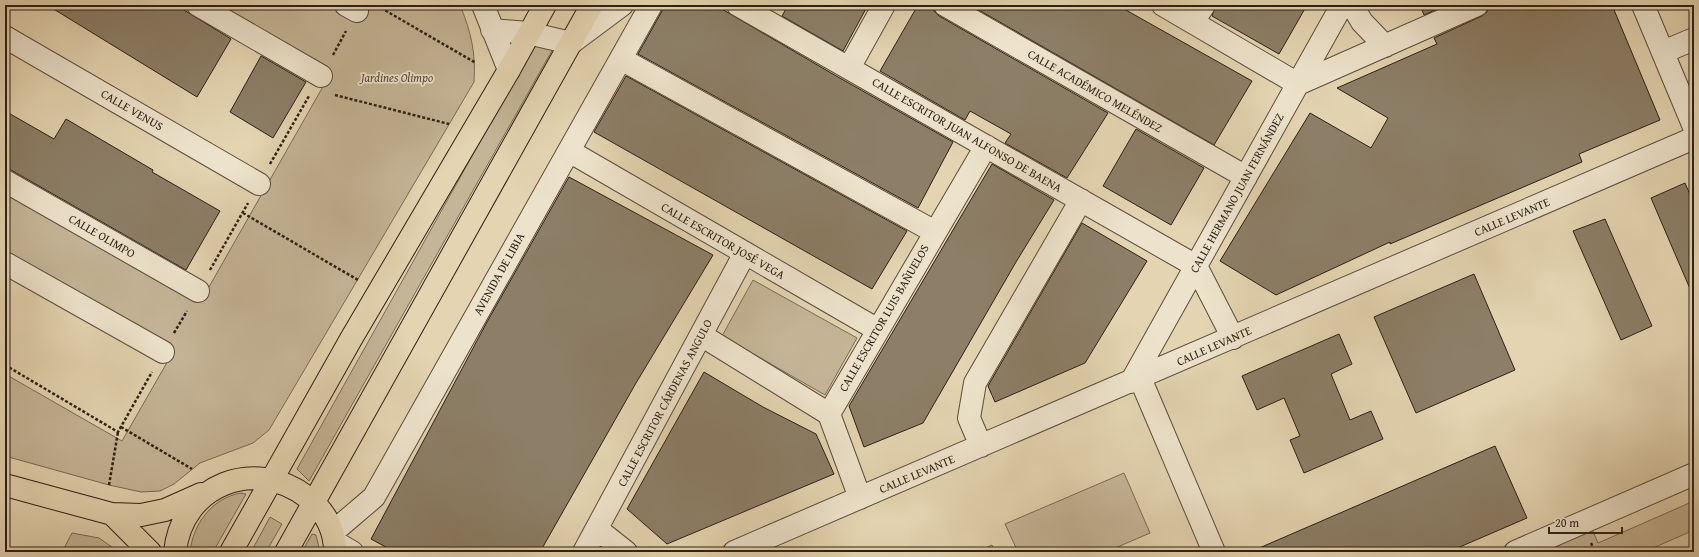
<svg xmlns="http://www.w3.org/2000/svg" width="1699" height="557" font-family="'Gentium Book Plus',serif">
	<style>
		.green { fill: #c5b597; stroke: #786a56 }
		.building { fill: #8c7e67; stroke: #2c2016 }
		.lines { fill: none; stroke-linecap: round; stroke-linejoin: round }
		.minor-casing { stroke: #5a4d3d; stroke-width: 24 }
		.major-casing { stroke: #2c2016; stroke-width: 24 }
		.path { stroke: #2c2016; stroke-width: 2.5; stroke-dasharray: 3 2; stroke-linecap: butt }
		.minor { stroke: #ede3cc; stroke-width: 22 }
		.major { stroke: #e4d4b1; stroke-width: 22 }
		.labels { text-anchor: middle; stroke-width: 3.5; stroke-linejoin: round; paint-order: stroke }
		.park-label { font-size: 12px; font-style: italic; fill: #524536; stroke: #ede3cc }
		.street-label { font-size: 12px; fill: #2c2016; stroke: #ede3cc }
	</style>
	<rect width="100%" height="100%" fill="#e4d4b1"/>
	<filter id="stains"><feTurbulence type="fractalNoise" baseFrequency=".005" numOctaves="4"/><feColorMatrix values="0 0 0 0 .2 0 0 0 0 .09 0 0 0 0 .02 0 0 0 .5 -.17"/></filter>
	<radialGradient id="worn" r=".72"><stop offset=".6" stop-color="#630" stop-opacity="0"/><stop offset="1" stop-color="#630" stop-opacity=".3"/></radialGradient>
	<path class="green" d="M204,5h132l26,14 8,-14h90c11,27 16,48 14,77l-205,348 -16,13 -53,20 -26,21 -14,7 -19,1 -32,-7 -104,-29v-82l117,67 51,-89 -168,-97v-67l196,113 128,-225z
		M537,40l17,7 -245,434 -12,-12z
		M753,280l104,58 -32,57 -103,-59z
		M1124,473l26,60 -44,19h-88l-13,-28z
		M241,493l5,1 -33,58h-23c3,-28 22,-54 51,-59z
		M1694,501v29l-50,22h-108l55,-25 7,16z
		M270,517l12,7 -16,28h-15z
		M72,533l27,5 20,14h-57z
		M312,534l4,1 4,17h-18z
		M992,545l3,7h-19z"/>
	<path class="building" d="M47,5h129l55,34 -34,58z
		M663,5h52l116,68 122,69 -35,66 -280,-154 24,-43z
		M788,5h80l-25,46 -61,-35z
		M918,5h15l1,6 5,5 169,97 -41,65 -62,-35 6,-9 -41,-23 -5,9 -85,-49z
		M970,5h147l135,76 -38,64z
		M1216,5h91l-28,49 -67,-38z
		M1420,5h26l-22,10z
		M1489,5h123l48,115 -81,34 3,8 -192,82v-2l-114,53 -56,-34 90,-148 61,35 17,-30 -51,-30 100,-44 -3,-6 48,-22 5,-4z
		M261,56l45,26 -33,56 -43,-26z
		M626,76l281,155 -35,58 -278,-157z
		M5,111l49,28 12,-20 87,51 -1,2 68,39 -34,59 -175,-100 -6,-1z
		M1136,129l68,39 -33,57 -68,-39z
		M992,164l62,36 -38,62 -93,161 -59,24 -15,-41z
		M569,177l144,78 -77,128 -96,169h-145l-24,-13 116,-217z
		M1685,183l9,21v94l-43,-100z
		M1605,219l47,107 -31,14 -48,-109z
		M1082,223l65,38 -62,102 -90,39 -7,-16z
		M1474,274l41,96 -99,43 -42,-96z
		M1339,334l13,30 -21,10 19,46 21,-9 12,28 -79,34 -14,-33 10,-4 -16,-38 -27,12 -15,-34z
		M704,372l59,35 53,27 18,40 -167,70 -40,-35z
		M1495,446l32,72 -79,34h-198z"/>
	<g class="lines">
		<defs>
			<path id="minor" d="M198,5l123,71
				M346,5l11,6
				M483,5l26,65
				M738,5l458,261
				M945,5l301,172
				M1163,5l135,79
				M1352,5l10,17 23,24
				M1643,5l51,122
				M1193,22l11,-17
				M492,30l36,3 43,10 51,-38
				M5,37l254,147
				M1663,52l31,-13
				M621,59l314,173
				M849,68l35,-63
				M1298,84l179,-79
				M569,151l309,179
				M5,181l193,110
				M5,263l158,89
				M1196,266l37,72
				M701,335l128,79
				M1140,378l74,174
				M1131,382l211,-377
				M981,446l-12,-28 6,-35 106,-183
				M860,498l-31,-84 157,-268
				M597,529l29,23
				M333,532l41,-35 277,-492
				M335,542l17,10
				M584,552l161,-299
				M734,552l960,-414
				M1515,552l179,-78"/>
			<path id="major" d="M5,485l107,29 29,1 24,-5 36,-16
				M112,514l38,38
				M175,552c7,-68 80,-95 132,-55 18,14 28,32 28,55
				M231,552l120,-213 158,-269 36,-65
				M286,552l306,-547"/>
		</defs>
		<use href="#minor" class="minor-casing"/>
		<use href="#major" class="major-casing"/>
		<path class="path" d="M381,8l95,55
			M333,55l13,-24
			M335,95l114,29
			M270,164l39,-68
			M243,213l115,67
			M210,270l38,-67
			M174,333l13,-22
			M5,365l113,67 34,-60
			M121,427l71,42
			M109,485l9,-53
			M1591,543l4,9
			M1482,552l10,-4"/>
		<use href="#minor" class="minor"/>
		<use href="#major" class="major"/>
	</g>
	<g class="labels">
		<g class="park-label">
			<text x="397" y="82">Jardines Olimpo</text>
		</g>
		<g class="street-label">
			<text transform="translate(1095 91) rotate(30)" y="4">CALLE ACADÉMICO MELÉNDEZ</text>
			<text transform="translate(132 110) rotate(30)" y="4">CALLE VENUS</text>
			<text transform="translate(967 135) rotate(30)" y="4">CALLE ESCRITOR JUAN ALFONSO DE BAENA</text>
			<text transform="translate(1237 193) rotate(-61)" y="4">CALLE HERMANO JUAN FERNÁNDEZ</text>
			<text transform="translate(1512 217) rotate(-23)" y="4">CALLE LEVANTE</text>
			<text transform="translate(102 236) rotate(30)" y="4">CALLE OLIMPO</text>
			<text transform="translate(723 241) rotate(30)" y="4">CALLE ESCRITOR JOSÉ VEGA</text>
			<text transform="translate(499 274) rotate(-61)" y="4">AVENIDA DE LIBIA</text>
			<text transform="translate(884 318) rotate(-60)" y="4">CALLE ESCRITOR LUIS BAÑUELOS</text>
			<text transform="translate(1214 346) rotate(-24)" y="4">CALLE LEVANTE</text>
			<text transform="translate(665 403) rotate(-62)" y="4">CALLE ESCRITOR CÁRDENAS ANGULO</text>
			<text transform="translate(917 474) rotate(-23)" y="4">CALLE LEVANTE</text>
		</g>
	</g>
	<rect width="1699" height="557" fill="none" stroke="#e4d4b1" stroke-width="20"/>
	<rect x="6" y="6" width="1687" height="545" fill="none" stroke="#2c2016" stroke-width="2"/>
	<rect x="10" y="10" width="1679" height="537" fill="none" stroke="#2c2016"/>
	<path d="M1549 527v6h73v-6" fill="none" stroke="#2c2016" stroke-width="2"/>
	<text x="1555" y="527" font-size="12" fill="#2c2016" stroke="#ede3cc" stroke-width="3" paint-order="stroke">20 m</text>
	<rect width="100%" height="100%" filter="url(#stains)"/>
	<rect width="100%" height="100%" fill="url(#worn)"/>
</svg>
